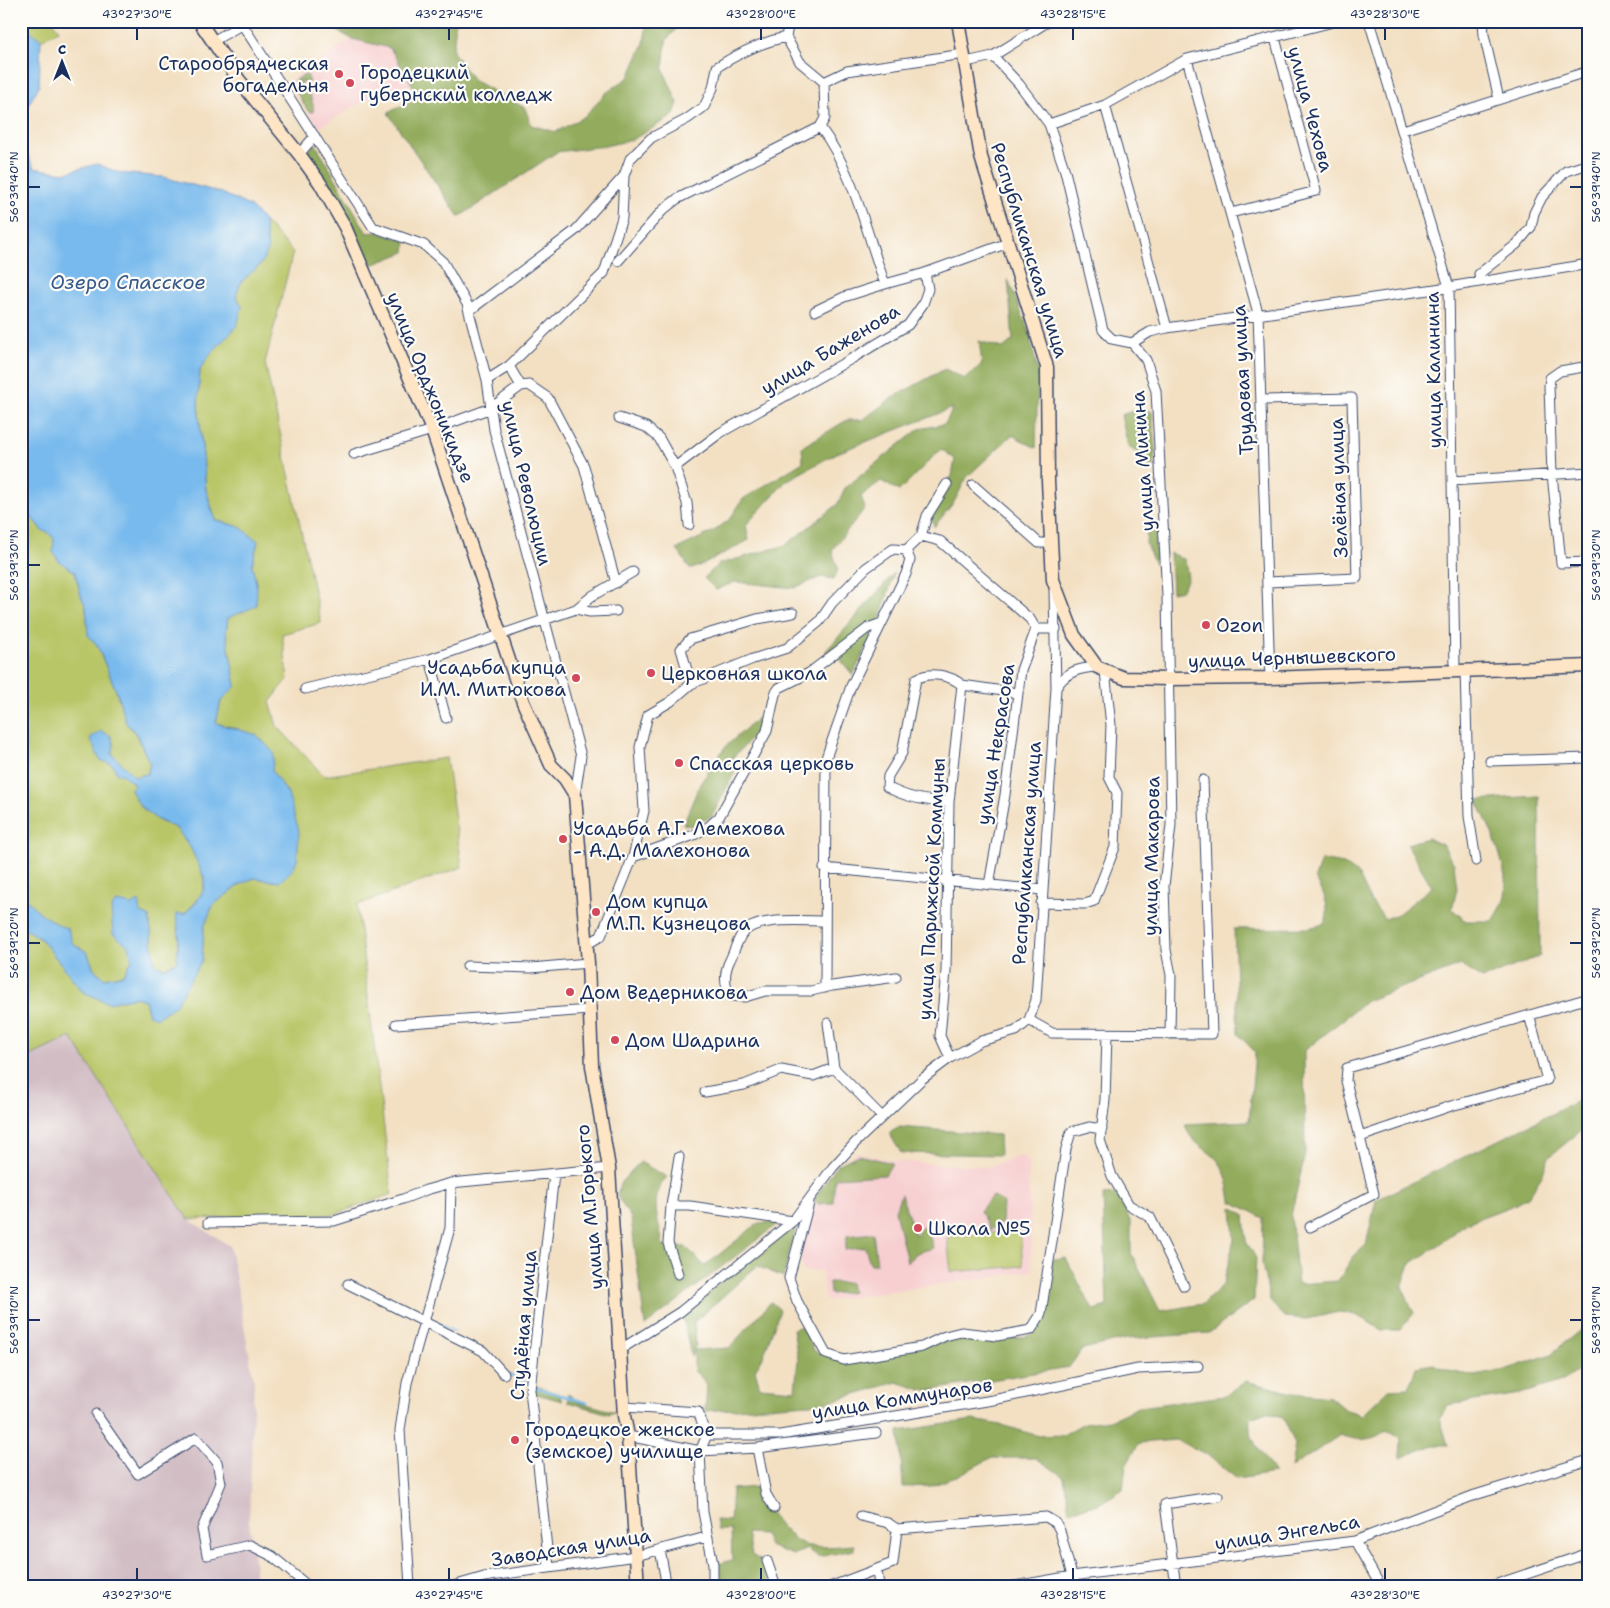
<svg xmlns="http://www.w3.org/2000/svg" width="1610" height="1608" font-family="'Shantell Sans',sans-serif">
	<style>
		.built { fill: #f7cfd0 }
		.industrial { fill: #d2bdc5 }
		.green { fill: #b9c668; stroke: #6a7a63 }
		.forest { fill: #92ab5c; stroke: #566d5d }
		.water { fill: #78baed; stroke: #4a74a6 }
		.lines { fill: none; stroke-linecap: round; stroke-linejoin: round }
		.stream { stroke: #78baed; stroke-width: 2.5 }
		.street-casing { stroke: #3b4a6d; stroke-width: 11 }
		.secondary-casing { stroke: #3b4a6d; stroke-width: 15 }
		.street { stroke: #fff; stroke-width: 9 }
		.secondary { stroke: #fde5c5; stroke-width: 12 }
		.ticks { fill: none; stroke: #1b2f5e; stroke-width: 2 }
		.poi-dot { fill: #d1495b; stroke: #fdfcf7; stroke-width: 2 }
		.labels { text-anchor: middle; stroke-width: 4.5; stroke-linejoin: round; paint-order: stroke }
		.poi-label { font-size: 19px; fill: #1b2f5e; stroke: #fdfcf7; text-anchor: start }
		.street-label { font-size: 19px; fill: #1b2f5e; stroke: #fdfcf7 }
		.water-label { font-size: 20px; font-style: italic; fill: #375989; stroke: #fdfcf7 }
		.neatline { fill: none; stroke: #1b2f5e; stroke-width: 2 }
		.ticks-label { font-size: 12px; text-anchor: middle; fill: #1b2f5e }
	</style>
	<rect width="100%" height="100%" fill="#fdfcf7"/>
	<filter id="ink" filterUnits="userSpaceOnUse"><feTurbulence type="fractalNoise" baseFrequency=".02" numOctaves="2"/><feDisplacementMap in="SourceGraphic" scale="10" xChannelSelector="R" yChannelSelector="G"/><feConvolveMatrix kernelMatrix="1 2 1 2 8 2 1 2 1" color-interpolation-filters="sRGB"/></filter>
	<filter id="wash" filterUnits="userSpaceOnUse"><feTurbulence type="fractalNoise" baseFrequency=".0096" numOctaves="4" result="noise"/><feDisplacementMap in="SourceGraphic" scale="20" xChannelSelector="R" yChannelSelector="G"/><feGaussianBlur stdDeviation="1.12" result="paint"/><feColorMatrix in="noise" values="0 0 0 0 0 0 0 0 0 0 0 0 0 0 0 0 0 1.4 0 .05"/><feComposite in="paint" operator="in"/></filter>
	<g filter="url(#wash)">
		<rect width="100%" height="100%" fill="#f3e0c3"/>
		<path class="built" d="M352,39l38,9 22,36 -35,18 -5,-6 -53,32 -31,-46z
			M857,1152l37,9 94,6 32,-11 8,3 4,112 -207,30 -3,-31 -19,2 -3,-28 10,-32 23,-40z"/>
		<path class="industrial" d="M71,1036l117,183 42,27 24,135 -5,140 7,57 6,9h-241v-527z"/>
		<path class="green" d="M21,21h31l7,9 -18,10 -15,-13h-5z
			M264,221l29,31 -28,111 56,260 -39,11 6,45 -18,23 7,24 47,50 122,-18 16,109 -105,38 35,289 -60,21 -144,4 -117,-182 -50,23v-134l21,14 41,52 26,11 26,-6 10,3 4,15 40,-35 13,-20 2,-33 9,-22 26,-20 15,-7 26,4 8,-88 -49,-65 -23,-6 5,-22 15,-15 -10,-54 2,-14 29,-31 -5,-22 6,-23 -18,-15 -24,-7 -10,-30 -8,-87 2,-34 42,-62 -6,-12 5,-13 20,-18 7,-14z
			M21,495c5,6 5,13 8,19 3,5 9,11 13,17l6,1 6,7 -1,13 6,9 16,11 6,24 5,11 2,28 9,10 20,48 9,30 9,10 15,31 -3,10 -12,3 -23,-23 2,-8 -14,14 12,4 5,9 6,1 11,10 -3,6c6,9 16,22 25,29 6,5 15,5 21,10 8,8 14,19 19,29 13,29 11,33 -12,56h-8l3,21 -2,26 -12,7 -10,-4 -6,-47c-15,-6 -16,-12 -33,-15l-3,31 17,13 2,14 -9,15 -19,3 -10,-9 -7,-17 -14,-8 -5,-15c-19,-7 -33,-20 -47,-35z
			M1020,1230l3,36 -72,6 -4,-35z"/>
		<path class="forest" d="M320,21h136l-3,31 20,28 52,28 6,17 25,7 29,-16 21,-23 23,-16 15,-34 3,-22h36l-17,20 -3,28 15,34 -5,13 -41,24 -27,6 -48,6 -98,65 -71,-104 31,-17 -29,-48 -38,-9z
			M305,75l3,1 1,6h-8v4c8,4 14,18 12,26l-5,-1 -14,-23v-7z
			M315,143l52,90 9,-1 30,9 -1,11 -36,14 -63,-112z
			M1008,279l21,53 9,41 -2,75 -24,-13 -45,42 -13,25 -20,25 -4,-23 22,-28 3,-17 -14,-10 -42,42 -18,-10 -20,15 4,12 -33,42 6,19 -4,10 -13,-2 -27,11 -59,-6 -19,8 -12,-12 15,-14 67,-19 51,-40 8,-17 74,-59 26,-5 8,-16 -116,45 -51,28 -40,44 3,15 -47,25 -12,4 -13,-20 37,-18 16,-12 13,-20 60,-37 -1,-15 45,-27h15l33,-24 50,-27 20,10 17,-15 -3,-23 24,7 10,-8z
			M1143,408l9,4 3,38 -2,17 -9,2 -6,-16 -10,-6 -7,-32z
			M1147,527l9,3 -1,34 -9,-20z
			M1170,553l15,7 3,18 -6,12 -10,2z
			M894,573l-14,46 -27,56 -13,-16 -14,-8z
			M758,718c1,15 -14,29 -25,39l2,15 -23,44 -20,10 -9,-2 17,-40 25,-37z
			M1539,796l1,160 -58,23 -21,-14 -95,36 -62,50 1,103 -14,62 7,68 40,-3 15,-24 13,-12 10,-45 200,-98 13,-14v36l-40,33 -7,19 -14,21 -14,8 -48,18 -27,22 -29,19 -8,23 12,26 -14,17h-18l-26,-15 -17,-3 -32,7 -23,-2 -14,-16 -8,-37 1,-46 -32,-17c-2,-13 -4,-29 -13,-40 -13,-15 -27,-16 -33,-37l64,-3 6,-69 -17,-18 -4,-105 74,-1 16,-4c8,-15 -1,-33 -9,-46l6,-18 23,4 15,11 11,25 15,19 13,-5 34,-27 -25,-43 20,-6 16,7 11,19 3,25 -5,20 14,12h27c4,-7 9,-14 11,-21 8,-27 -15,-76 -28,-100z
			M900,1127l99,8 1,20 -99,-2 -12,-20z
			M858,1155l34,8 -7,12 -50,3 -2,25 -15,1 -4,-5 23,-34z
			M640,1162l27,15c-19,20 -8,44 -4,69l23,1 19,19 53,-43 22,-1 -135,104 -14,-108 -14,-22 4,-14z
			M901,1194l14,41 11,-12 7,25 -16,5 -10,9 -12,-51z
			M1118,1194l13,29v30l29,58 43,-7 20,-19 11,-45 -2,-33 12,7 2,27 10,17 -2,42 -45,33 -83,6 -43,10 -14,18 -144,24 -28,-9 -73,21 -119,8c1,-21 6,-27 -11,-40v-21l35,-2 42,-46 9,8 -17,47 -8,13 5,17 35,3 3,-31 -5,-30 12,-4 8,25 30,12 125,-25 27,4 33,-5 8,-6 10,-22 7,-49 13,-1 27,52 14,-4 -4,-111z
			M992,1196l11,6 -1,21 -12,7 -10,-19z
			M797,1223l-14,54 -26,-11 -63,56 2,22 -5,13 -9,-45z
			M873,1233l4,31h-7l-5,-17 -20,3 2,-14z
			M829,1282l21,1 2,9 -22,2z
			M1589,1323v41l-26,17 -43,13 -72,11 -8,13 8,27h-15l-33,13 1,-19 -15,-9c-14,12 -30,11 -46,5l-49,33 4,-24 -12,-27 -16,-5 -17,6c-3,23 14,36 24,55l-37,6 -31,-25 -30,-14 -37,3 -13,23 -3,23 -24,15 -30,7 -5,-34 -28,-19h-45l-36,19 -24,9 -28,1 -4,-56 74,-11 28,5 38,11 24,-1 21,-12 26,-3 29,-13 86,-11 21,-15 47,12 37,4 14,12 18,6 27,-26 20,-1 7,-21 17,-3 16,7 26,5 30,-6 46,-16z
			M533,1385l26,9 3,7 -29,-8z
			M568,1394l11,8 36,10 -6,2 -41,-12z
			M755,1487c12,21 25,45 48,57 9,5 39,2 51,1v5l-36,7 -11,-8 -14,6 -24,-9 -5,-12 -17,-1 5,22 11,7 8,25h-38l-2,-7 -9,-1 -4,-15 14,-4 -1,-30h-13l-2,-10 14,1 2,-32z"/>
		<path class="water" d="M21,27h5l15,13 -2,46 -18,32z
			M21,140l13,28 30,5 33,-9 23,9 43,4 59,16 29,14 13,14 4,29 -7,14 -20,18 -5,13 6,12 -5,19 -24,25 -13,18 -2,34 8,87 9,30 25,7 18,14 -6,24 5,22 -1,19 -28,12 -2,14 10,54 -15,15 -5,22 41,12 17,18 -2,18 16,23 11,38 -2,28 -5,10 -12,12 -26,-4 -15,7 -26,20 -9,22 -2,33 -27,46 -19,12 -7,-3 -4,-15 -10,-3 -26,6 -26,-11 -41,-52 -21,-14v-32c14,15 28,28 47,35l5,15 14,8 7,17 10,9 19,-3 9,-15 -3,-14 -16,-12 -2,-26 5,-6 16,3 7,-4 2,12 8,3 6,48 10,4 12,-7 2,-26 -3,-21h8l12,-11 8,-14 1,-10 -15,-32 -14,-19 -20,-9 -16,-13 -9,-16 3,-6 -11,-9 -6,-2 -5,-9 -12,-4 -10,-22 11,-7 10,5 3,10 -2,8 23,23 12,-3 3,-10 -14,-31 -10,-10 -9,-30 -20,-48 -9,-10 -2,-28 -5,-11 -6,-24 -16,-11 -6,-9 1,-13 -6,-7 -6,-1c-4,-7 -10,-12 -13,-17 -3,-6 -3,-13 -8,-19z"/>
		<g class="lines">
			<path class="stream" d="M430,1319l24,13
				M507,1373l22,11
				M534,1387l53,16"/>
		</g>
	</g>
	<g filter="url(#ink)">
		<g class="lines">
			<defs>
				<path id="street" d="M240,21l133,206 51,18 19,17 24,42 20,76 7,50 87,326 -6,39
					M789,21l-3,16 14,25 24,20 1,36 -5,9c34,45 46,105 65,157l40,-11
					M1369,21l80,266 6,383
					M1483,21l1,14 15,64
					M213,41l28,-16
					M993,56l26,28 30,40 16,47 38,159 9,9 20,4 14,17 10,31 11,205 4,229 -7,61 2,64 5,25 -1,59
					M1187,59l71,254 12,365
					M966,62l27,-6 56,-35
					M824,82l23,-11 117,-17
					M1105,105l82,-46 150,-38
					M1049,124l56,-19 62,223
					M1403,130l186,-59
					M299,154l16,-18
					M1231,213l85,-22 -41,-153
					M618,261l45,-51 14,-11 143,-72
					M1480,281l-1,-7 38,-30 14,-17 3,-14 8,-16 24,-26 23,-7
					M469,311l107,-81 48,-54
					M815,311l29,-14 41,-13
					M1132,343l18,-11 17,-4 282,-41 140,-23
					M509,366l12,20 8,-1 19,13 36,68 32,117
					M1589,366l-29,5 -10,7 -1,8 3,88 9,89 28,-1
					M487,380l22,-14 95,-93 18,-55 2,-42 6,-17 21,-21 36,-19 17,-12 9,-19 4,-21c22,-14 44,-25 69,-30
					M1261,400l91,-2 5,180 -90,4
					M619,418l27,9 13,11 16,29
					M354,454l78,-24 59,-22 30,-22
					M1452,481l137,-9
					M973,485l66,58h12
					M689,525l-2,-22 -12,-36 45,-34 133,-75 55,-33 15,-21 5,-15 -3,-16 83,-30
					M921,536l6,-20 20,-32
					M576,609l14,3 26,-1
					M1036,629h20
					M430,659l16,59
					M1465,670l4,146 7,45
					M691,684l-10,-35 9,-10 67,-20 36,-6
					M1056,688c9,-16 23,-20 41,-21
					M305,689l125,-30 146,-50 16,-13 41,-24
					M1490,761l99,-3
					M949,802c-23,-1 -42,-4 -62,-15l1,-11 14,-23 14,-74c14,-8 34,-4 46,6
					M633,857l61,-22 14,-8 11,-10 48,-86 8,-37 4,-6 30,-15 59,-45 14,-5
					M824,868l218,22
					M989,885l16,-90 16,-125 15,-41
					M1041,903l44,1 9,-3 21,-54 2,-54 -8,-16 2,-52 -6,-54
					M824,921c-21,0 -69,-5 -82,13 -5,7 -8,18 -12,26 -6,12 -6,24 0,36l15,1 20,-6h46l21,-5 64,-9
					M586,945l15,-9 32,-79 11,-46 -4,-64 8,-32 22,-13 21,-18 62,-25 34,-11 32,-26 13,-19 34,-35 27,-19 13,1 15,-14 19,5 90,78 6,10
					M467,966l64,2 57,-5
					M825,988l1,-230 25,-72 55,-112 4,-14 -4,-10
					M1029,1020l23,13 160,1 -9,-254
					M828,1023l6,45 48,49
					M396,1024l194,-14
					M1107,1035l-2,65 -5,40 12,36 17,29 21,12 34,69
					M950,1058l-10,-22 6,-65 3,-169 13,-117 55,8
					M705,1092l39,-7 37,-15 32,6 21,-8
					M1360,1137l91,-31 96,-26 -18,-65
					M451,1183l-1,45 -43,155 -7,47 10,156h43l31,-9 152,-21 70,-19
					M809,1203l-20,75 8,23 29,53 18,6 78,-13 23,-11 16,-4 36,4 34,-6 10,-16 25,-165 5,-17 18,-5 13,2
					M671,1206h19l103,15
					M208,1223l126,-2 69,-22 23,-9 25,-7 158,-15
					M1310,1227l64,-33 -28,-113 1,-13 242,-70
					M678,1274l-10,-31 3,-37 8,-49
					M348,1284l135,67 21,23
					M621,1349l59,-37 113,-91 40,-54 23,-25 66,-63 28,-21 31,-17 35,-10 13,-11 7,-20 20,-312 -2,-98
					M625,1407l73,5 9,23h73l213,-35 145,-31 60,-3
					M96,1414l42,60 58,-36 21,24 4,21 -19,46 5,26 43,-10 22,11 37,31
					M707,1435l-7,16 3,61 10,52v23
					M628,1436l72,15 57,-3 119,-15
					M757,1448l9,46 8,14
					M861,1516l27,7 9,6 149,-12 10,6 4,8 12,45
					M1355,1541l26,46
					M660,1550l7,37
					M767,1561l9,26
					M549,1567l-19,-177 24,-216
					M877,1569l2,18
					M830,1587l63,-24 4,-34
					M1009,1587l63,-11 283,-35 120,-46 114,-35
					M1176,1587l-11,-83 53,-8
					M1488,1587l101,-34"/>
				<path id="secondary" d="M199,21l40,59 60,74 21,29 25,44 87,203 91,272 28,63 14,14 10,16 13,168 4,103 17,102 15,248 4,20 10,151
					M958,21l23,136 66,210 1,114 5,99 21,55 23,32 27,11 44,1 102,-1 319,-12"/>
			</defs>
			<use href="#street" class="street-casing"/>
			<use href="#secondary" class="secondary-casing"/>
			<use href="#street" class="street"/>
			<use href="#secondary" class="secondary"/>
		</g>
	</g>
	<path class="ticks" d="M137,28v12M449,28v12M761,28v12M1073,28v12M1385,28v12M28,187h12M1570,187h12M28,565h12M1570,565h12M28,943h12M1570,943h12M28,1320h12M1570,1320h12M137,1568v12M449,1568v12M761,1568v12M1073,1568v12M1385,1568v12"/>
	<g class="poi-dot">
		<circle cx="339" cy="74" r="5"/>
		<circle cx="350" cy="83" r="5"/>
		<circle cx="1206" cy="625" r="5"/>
		<circle cx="651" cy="673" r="5"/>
		<circle cx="576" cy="678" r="5"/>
		<circle cx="679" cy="763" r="5"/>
		<circle cx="563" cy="839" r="5"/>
		<circle cx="596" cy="912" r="5"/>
		<circle cx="570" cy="992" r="5"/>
		<circle cx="615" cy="1040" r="5"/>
		<circle cx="918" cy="1228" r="5"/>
		<circle cx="515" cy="1440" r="5"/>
	</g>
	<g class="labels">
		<g class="poi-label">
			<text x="329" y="70" text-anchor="end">Старообрядческая<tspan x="329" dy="22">богадельня</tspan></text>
			<text x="360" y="79">Городецкий<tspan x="360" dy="22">губернский колледж</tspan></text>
			<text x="1216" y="632">Ozon</text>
			<text x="566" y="674" text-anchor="end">Усадьба купца<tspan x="566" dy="22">И.М. Митюкова</tspan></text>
			<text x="661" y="680">Церковная школа</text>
			<text x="689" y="770">Спасская церковь</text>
			<text x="573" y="835">Усадьба А.Г. Лемехова<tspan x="573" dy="22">- А.Д. Малехонова</tspan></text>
			<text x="606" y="908">Дом купца<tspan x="606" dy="22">М.П. Кузнецова</tspan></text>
			<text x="580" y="999">Дом Ведерникова</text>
			<text x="625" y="1047">Дом Шадрина</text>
			<text x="928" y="1235">Школа №5</text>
			<text x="525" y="1436">Городецкое женское<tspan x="525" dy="22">(земское) училище</tspan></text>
		</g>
		<g class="street-label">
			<text transform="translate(1311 109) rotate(75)" y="7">улица Чехова</text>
			<text transform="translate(1030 250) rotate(73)" y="7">Республиканская улица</text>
			<text transform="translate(830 349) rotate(-31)" y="7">улица Баженова</text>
			<text transform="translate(1433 370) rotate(-91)" y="7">улица Калинина</text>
			<text transform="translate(1242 380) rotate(-93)" y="7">Трудовая улица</text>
			<text transform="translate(431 387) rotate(68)" y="7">улица Орджоникидзе</text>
			<text transform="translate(1142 461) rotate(-94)" y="7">улица Минина</text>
			<text transform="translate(527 483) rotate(77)" y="7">улица Революции</text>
			<text transform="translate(1338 488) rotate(-92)" y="7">Зелёная улица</text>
			<text transform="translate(1292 657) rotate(-2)" y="7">улица Чернышевского</text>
			<text transform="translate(995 744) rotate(-81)" y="7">улица Некрасова</text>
			<text transform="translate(1026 853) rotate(-86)" y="7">Республиканская улица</text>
			<text transform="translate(1151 856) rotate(-89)" y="7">улица Макарова</text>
			<text transform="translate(931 889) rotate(-87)" y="7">улица Парижской Коммуны</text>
			<text transform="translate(589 1207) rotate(-95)" y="7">улица М.Горького</text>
			<text transform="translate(523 1325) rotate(-85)" y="7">Студёная улица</text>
			<text transform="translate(902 1398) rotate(-9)" y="7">улица Коммунаров</text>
			<text transform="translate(1287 1532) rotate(-9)" y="7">улица Энгельса</text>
			<text transform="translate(571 1547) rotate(-9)" y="7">Заводская улица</text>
		</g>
		<g class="water-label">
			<text x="128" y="289">Озеро Спасское</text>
		</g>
	</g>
	<rect width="1610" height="1608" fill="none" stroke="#fdfcf7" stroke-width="55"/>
	<g transform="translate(62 62)" stroke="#fdfcf7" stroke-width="4" paint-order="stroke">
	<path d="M0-4L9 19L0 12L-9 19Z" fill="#1b2f5e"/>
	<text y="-8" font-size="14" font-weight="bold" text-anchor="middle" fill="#1b2f5e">С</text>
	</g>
	<rect x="28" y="28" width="1554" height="1552" class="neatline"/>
	<g class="ticks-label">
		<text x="137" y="18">43°27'30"E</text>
		<text x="449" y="18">43°27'45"E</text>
		<text x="761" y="18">43°28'00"E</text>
		<text x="1073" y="18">43°28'15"E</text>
		<text x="1385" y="18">43°28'30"E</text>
		<text transform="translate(14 187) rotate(-90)" y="4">56°39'40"N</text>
		<text transform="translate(1596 187) rotate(-90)" y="4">56°39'40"N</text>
		<text transform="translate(14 565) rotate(-90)" y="4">56°39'30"N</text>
		<text transform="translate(1596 565) rotate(-90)" y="4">56°39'30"N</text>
		<text transform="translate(14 943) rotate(-90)" y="4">56°39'20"N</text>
		<text transform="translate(1596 943) rotate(-90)" y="4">56°39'20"N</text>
		<text transform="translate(14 1320) rotate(-90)" y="4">56°39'10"N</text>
		<text transform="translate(1596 1320) rotate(-90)" y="4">56°39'10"N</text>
		<text x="137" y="1599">43°27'30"E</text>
		<text x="449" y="1599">43°27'45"E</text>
		<text x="761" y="1599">43°28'00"E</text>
		<text x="1073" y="1599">43°28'15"E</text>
		<text x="1385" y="1599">43°28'30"E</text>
	</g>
</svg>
